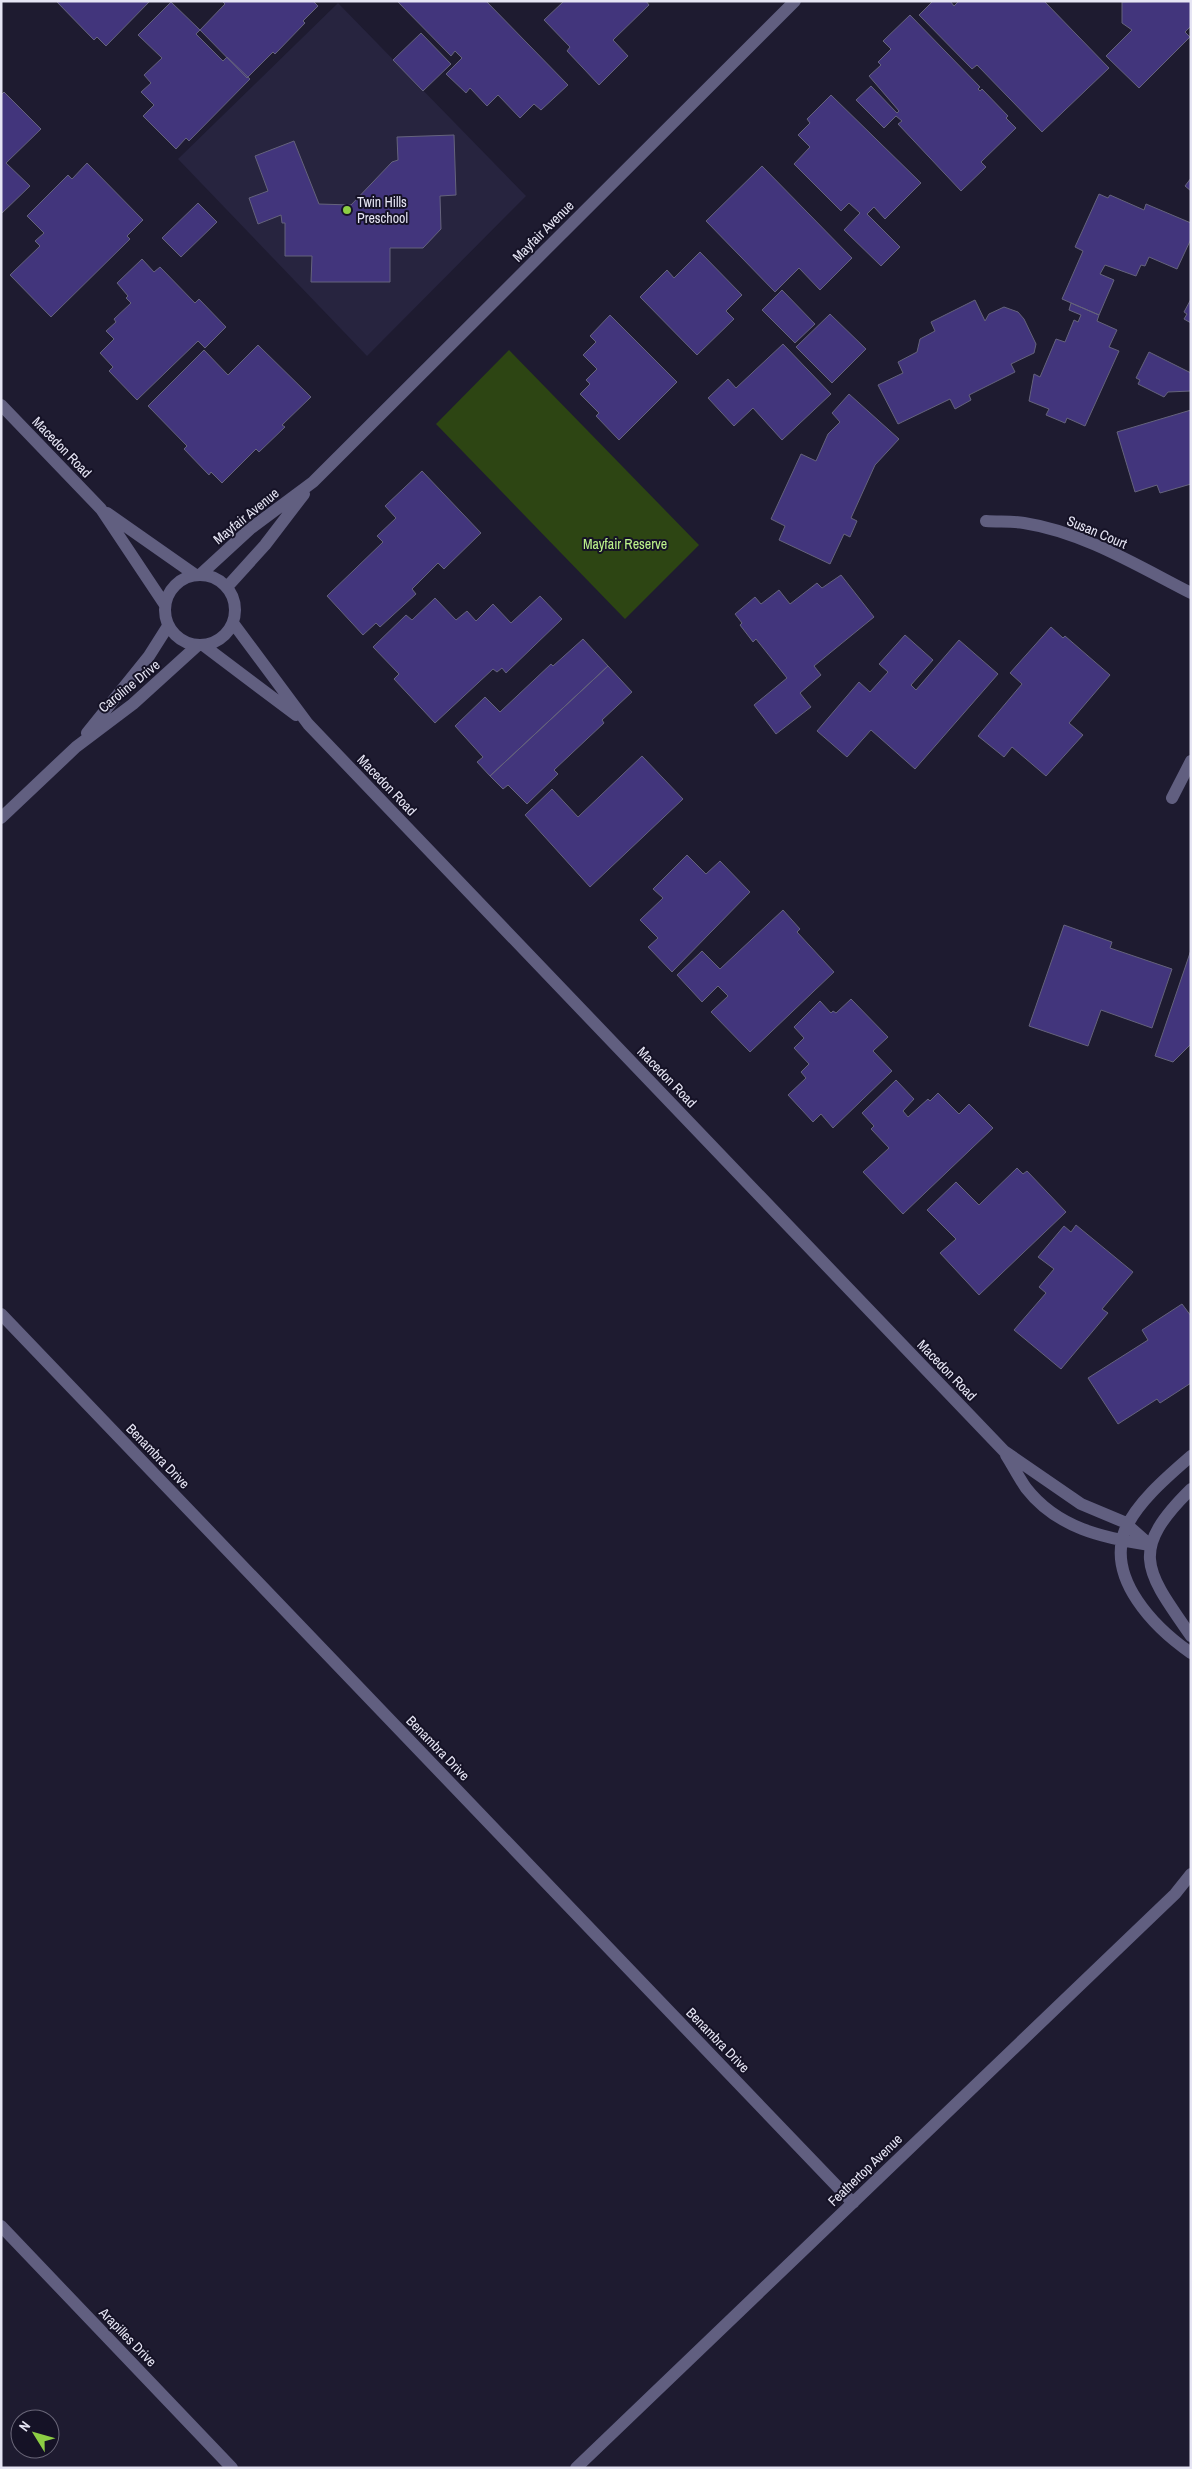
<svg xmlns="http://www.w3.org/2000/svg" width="1192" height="2469" font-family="'Archivo Narrow',sans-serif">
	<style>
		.built { fill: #27243f }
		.green { fill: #2d4513 }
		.building { fill: #42357c; stroke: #65637c }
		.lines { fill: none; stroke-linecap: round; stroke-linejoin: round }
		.minor { stroke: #615f80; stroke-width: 12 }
		.poi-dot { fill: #8dce44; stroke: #151226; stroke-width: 2 }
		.labels { text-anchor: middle; stroke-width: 4; stroke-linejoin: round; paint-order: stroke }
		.poi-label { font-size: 14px; fill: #e6e5f4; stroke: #151226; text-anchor: start }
		.street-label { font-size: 14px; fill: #e6e5f4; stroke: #151226 }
		.park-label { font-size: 14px; fill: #bdf48b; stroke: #151226 }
	</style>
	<rect width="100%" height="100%" fill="#1e1b30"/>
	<path class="built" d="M338,3l188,193 -159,160 -189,-197z"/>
	<path class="green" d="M509,350l190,195 -74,74 -189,-195z"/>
	<path class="building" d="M56,1h94l-44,45 -9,-9 -3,3z
		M222,1h91l5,5 -15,15 2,2 -30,31 -2,-2 -26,26 -47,-48 25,-26z
		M397,1h89l82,84 -27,25 -7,-6 -14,14 -22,-23 -11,11 -17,-18 -4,5 -20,-19 16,-16 -7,-7 -4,5z
		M564,1h82l3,4 -36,35 15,16 -29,29 -32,-34 3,-4 -26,-27z
		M933,1h17l4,5 5,-5h85l65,67 -67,64 -65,-67 -5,4 -53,-54z
		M1191,1v25l-6,6 5,5 -51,51 -33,-32 26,-26 -10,-7v-21z
		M171,2l29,28 -4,4 27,27 4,-4 23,22 -61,62 -3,-3 -10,11 -33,-33 11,-11 -13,-13 10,-9 -7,-8 18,-17 -24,-23z
		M910,15l70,72 -2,2 2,2 2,-2 26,27 -2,2 10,10 -35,34 5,5 -25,24 -63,-67 4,-3 -6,-5 -12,12 -28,-28 15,-14 26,27 2,-2 -30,-35 12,-11 -3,-3 13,-13 -8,-8z
		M421,33l30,31 -28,27 -30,-31z
		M4,92l37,37 -35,34 24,23 -29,28v-119z
		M831,95l90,88 -36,36 -11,-12 -7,7 33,33 -19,19 -37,-36 16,-17 -11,-10 -8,8 -47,-47 16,-17 -12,-12 12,-12 -3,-4z
		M454,135l2,60 -16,1 1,33 -18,19h-33v34h-79l1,-26h-27v-33h-3l-1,-8 -23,9 -9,-26 19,-7 -13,-35 39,-15 25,63 32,1 41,-43 6,-2 -1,-23z
		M87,163l56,57 -16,16 3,3 -79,78 -41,-42 30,-29 -5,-5 9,-8 -17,-17 41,-41 4,4z
		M762,166l90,92 -32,32 -21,-22 -24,24 -69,-71z
		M1191,178v13l-6,-5z
		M1099,194l9,4 2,-3 34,15 2,-6 45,19v16l-14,30 -28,-12 -4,9 -4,-1 -5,11 -31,-11 -5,9 14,6 -15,35 -37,-16 21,-48 -8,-4z
		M198,203l19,19 -36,35 -19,-19z
		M700,252l42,43 -16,16 8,8 -37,36 -57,-58 27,-27 7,8z
		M142,259l12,13 6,-5 35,36 4,-4 27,28 -21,21 -7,-7 -61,59 -28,-29 4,-4 -13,-14 14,-14 -8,-8 10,-9 -2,-3 17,-16 -5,-5 2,-2 -11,-13z
		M782,290l33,34 -20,19 -33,-33z
		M1191,299v24l-7,-4 3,-5 -3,-2z
		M975,300l10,21 4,-7 15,-7 14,5 6,7 12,25 -2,9 -23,11 4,8 -46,23 2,5 -16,9 -5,-10 -52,25 -20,-39 25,-12 -5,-11 19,-10 3,-13 15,-8 -4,-9z
		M1071,303l28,12 -2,6 20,9 -8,17 10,4 -34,75 -18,-8 -2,5 -19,-8 3,-6 -20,-8 5,-27 6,3 16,-38 9,3 9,-22 4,2 3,-7 -12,-5z
		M830,314l36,35 -34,34 -36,-36z
		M610,315l67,67 -58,58 -23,-24 3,-3 -19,-19 10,-10 -4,-4 11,-11 -14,-14 13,-13 -6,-6z
		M783,344l48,50 -49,46 -29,-32 -19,18 -26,-28 20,-19 8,9z
		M258,345l53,52 -29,28 3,2 -26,25 -3,-3 -34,34 -11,-11 -2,3 -25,-26 3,-3 -39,-40 56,-56 24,25z
		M1149,352l42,21v18l-23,1 -4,5 -26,-13 2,-4 -4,-2z
		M849,394l50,45 -24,26 -24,53 6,3 -7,16 -6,-3 -14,30 -51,-24 6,-14 -14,-7 30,-65 15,7 12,-27 12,-12 -8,-9z
		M1191,410v74l-31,9 -3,-8 -22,7 -18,-60z
		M422,471l59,62 -37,36 -6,-6 -26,26 4,5 -36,33 -4,-4 -13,12 -36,-39 56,-54 -6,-6 19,-18 -11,-12z
		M841,575l33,42 -60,49 7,9 -21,18 11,14 -35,27 -22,-29 33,-27 -31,-39 -3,3 -13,-17 2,-2 -7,-9 20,-17 6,7 18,-14 11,14 27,-21 5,5z
		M540,596l22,23 -56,54 -4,-5 -5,4 -4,-3 -58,54 -41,-44 5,-5 -26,-27 33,-32 6,5 23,-22 21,22 11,-9 9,10 17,-17 18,19z
		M1051,627l12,11 2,-2 45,39 -41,48 14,12 -37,41 -34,-29 -8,10 -26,-21 44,-52 -12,-11z
		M905,635l28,25 -22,25 5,5 43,-50 39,34 -83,95 -44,-39 -24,27 -30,-26 42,-49 11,10 18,-20 -9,-8z
		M583,639l25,27 -118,110 -13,-14 6,-5 -28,-31 30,-29 15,15 51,-48 2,2z
		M608,666l24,26 -30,28 2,3 -50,47 4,4 -31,30 -19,-19 -5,4 -13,-13z
		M642,756l41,43 -93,88 -65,-72 27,-26 26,28z
		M687,855l19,19 14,-13 30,31 -78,80 -24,-25 10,-9 -18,-18 23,-22 -10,-9z
		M783,910l17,19 -3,3 37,40 -84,80 -39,-40 17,-16 -10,-10 -16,16 -25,-27 25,-24 18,18z
		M1064,925l48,17 -2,6 62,21 -20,59 -51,-18 -13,36 -59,-20z
		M1191,950v94l-18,18 -18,-6z
		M851,999l37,38 -15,14 19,20 -59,57 -12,-14 -8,8 -25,-27 18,-17 -5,-6 8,-8 -15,-16 10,-10 -10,-11 26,-26 11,12 2,-2 3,2z
		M896,1080l18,19 -11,12 5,6 20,-18 2,2 8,-8 21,21 10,-10 24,24 -90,86 -40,-42 26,-24 -18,-19 3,-3 -12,-13z
		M1017,1168l6,6 4,-3 39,41 -87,83 -39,-42 16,-14 -29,-29 29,-28 23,23z
		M1076,1225l57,47 -31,37 6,4 -47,56 -47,-39 32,-37 -7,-6 15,-18 -16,-12 26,-31 7,6z
		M1182,1304l9,12v67l-31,20 -3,-4 -39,25 -30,-46 60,-38 -6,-10z"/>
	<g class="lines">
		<path class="minor" d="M1,405l100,104 64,96
			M107,513l87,61
			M986,521c12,1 26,0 38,2 59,9 114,43 167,70
			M201,574l49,-45 63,-47 482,-481
			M165 610a35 35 0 1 1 70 0a35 35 0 1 1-70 0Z
			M227,587l38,-42 39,-51
			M233,623l75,101 696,727 77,53 43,18 26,23
			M203,645l93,70
			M87,733l62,-77 19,-30
			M1172,798l19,-37
			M1,818l75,-71 57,-43 65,-59
			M1,1314l852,889
			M1006,1455c7,11 13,23 20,33 31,40 77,50 124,57
			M1191,1456c-23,20 -54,46 -66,74 -19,49 30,98 66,123
			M1191,1489c-63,62 -46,81 0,147
			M1,2226l231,242
			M576,2468l599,-574 16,-20"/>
	</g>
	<circle class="poi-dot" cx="347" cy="210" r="5"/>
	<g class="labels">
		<g class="poi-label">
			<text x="357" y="207">Twin Hills<tspan x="357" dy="16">Preschool</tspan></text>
		</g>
		<g class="street-label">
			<text transform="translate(543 231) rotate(-45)" y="5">Mayfair Avenue</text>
			<text transform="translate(62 447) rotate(46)" y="5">Macedon Road</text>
			<text transform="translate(246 516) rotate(-39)" y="5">Mayfair Avenue</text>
			<text transform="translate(1097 532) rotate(23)" y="5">Susan Court</text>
			<text transform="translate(129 686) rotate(-39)" y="5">Caroline Drive</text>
			<text transform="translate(387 785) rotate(46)" y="5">Macedon Road</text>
			<text transform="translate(667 1077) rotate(46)" y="5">Macedon Road</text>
			<text transform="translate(947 1370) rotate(46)" y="5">Macedon Road</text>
			<text transform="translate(158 1456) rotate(46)" y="5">Benambra Drive</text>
			<text transform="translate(438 1748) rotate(46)" y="5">Benambra Drive</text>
			<text transform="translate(718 2040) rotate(46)" y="5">Benambra Drive</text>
			<text transform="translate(865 2170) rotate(-44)" y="5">Feathertop Avenue</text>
			<text transform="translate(128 2337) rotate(46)" y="5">Arapilles Drive</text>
		</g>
		<g class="park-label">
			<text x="625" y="549">Mayfair Reserve</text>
		</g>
	</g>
	<rect width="1192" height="2469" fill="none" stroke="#e6e5f4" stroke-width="5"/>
	<g transform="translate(35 2434) rotate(307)"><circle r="24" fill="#151226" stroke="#696678"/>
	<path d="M0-4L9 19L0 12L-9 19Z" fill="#8dce44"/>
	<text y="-8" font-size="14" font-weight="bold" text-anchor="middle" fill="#e6e5f4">N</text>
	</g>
</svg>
